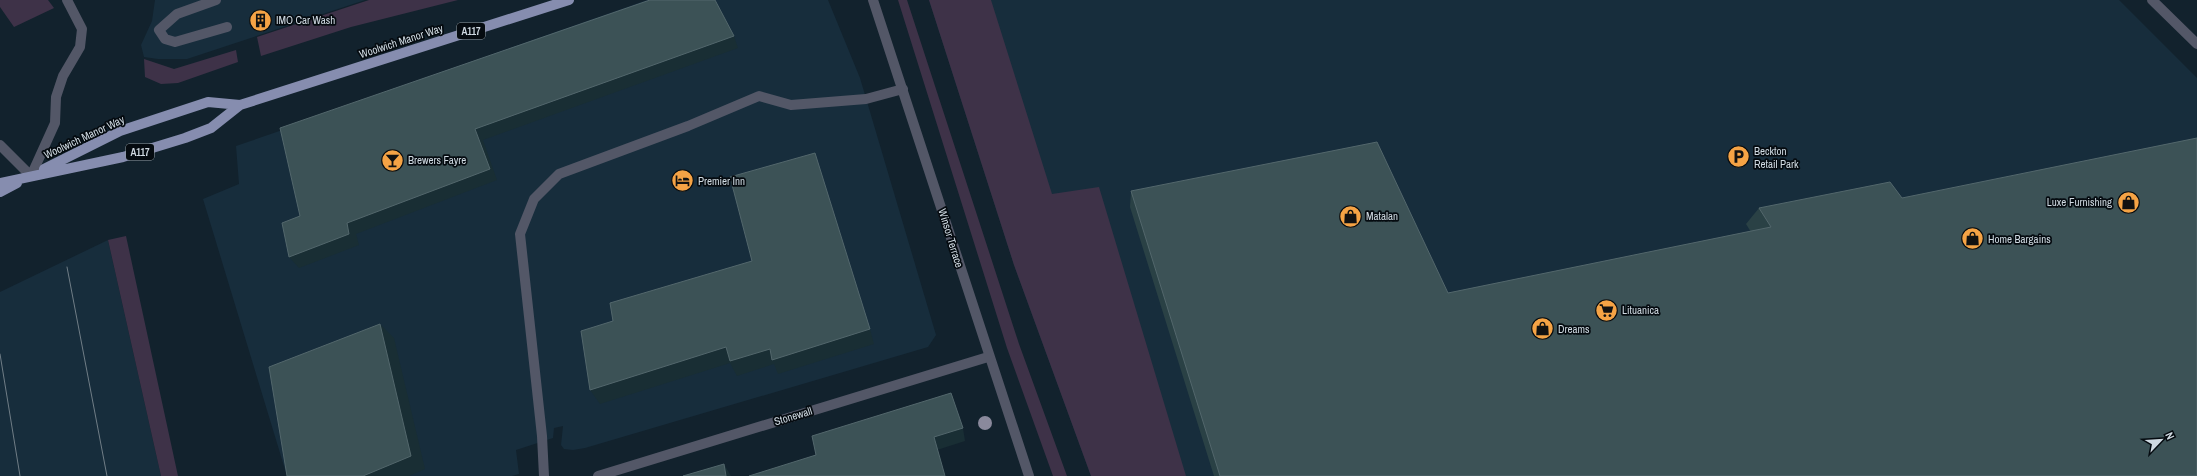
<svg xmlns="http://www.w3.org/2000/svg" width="2197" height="476" font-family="'Archivo Narrow',sans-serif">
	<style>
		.built { fill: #172d3c }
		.green { fill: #3e3248 }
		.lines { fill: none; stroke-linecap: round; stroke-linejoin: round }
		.service { stroke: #535767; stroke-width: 10 }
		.minor { stroke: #535767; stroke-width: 10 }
		.primary { stroke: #868daf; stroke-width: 10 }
		.tram { stroke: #707d86; stroke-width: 1 }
		.tree { fill: #8a899c }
		.wall { fill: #2a4145 }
		.shaded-wall { fill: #192e34 }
		.building { fill: #3c5256; stroke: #53676c }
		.labels { text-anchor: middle; stroke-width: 3.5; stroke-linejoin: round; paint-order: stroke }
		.shield { fill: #050b10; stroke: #939ca3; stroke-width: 1 }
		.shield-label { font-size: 10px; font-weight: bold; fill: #d0dae2 }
		.poi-label { font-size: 11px; fill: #d0dae2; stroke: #050b10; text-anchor: start }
		.street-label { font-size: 11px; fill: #d0dae2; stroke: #050b10 }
	</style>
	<rect width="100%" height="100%" fill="#12222d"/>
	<path class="built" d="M155,0h210l-178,59h-29l-14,-2 -3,-12 11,-24z
		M647,0h181l32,78 76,257 -8,12 -343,101 -12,2 -9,-1 -3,-4 2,-19 -9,2 -1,10 -37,12 3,24 -7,2h-225l-84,-277 36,-15 -3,-38 96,-33 49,-20z
		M929,0h1190l78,78v398h-1106l-77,-211z
		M108,240l53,236h-161v-184z"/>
	<path class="green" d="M0,0h48l6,8 -40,19 -14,-20z
		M369,0h89l-107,27 -90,29 -4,-19z
		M898,0h9l112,344 48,132h-14l-46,-128z
		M929,0h62l61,194 47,-7 87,289h-95l-77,-211z
		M236,50l2,12 -60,21 -17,1 -16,-7 -1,-18 30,10z
		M126,236l52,240h-17l-53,-236z"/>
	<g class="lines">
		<path class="service" d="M216,0l-39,14 -18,16 6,9 10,3 52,-15
			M0,145l31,31 24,-53 1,-26 7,-21 17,-29 2,-18 -15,-29
			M544,476l-2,-40 -22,-202 14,-35 25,-25 129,-48 71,-30 32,9 75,-6 37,-10"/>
		<path class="minor" d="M873,0l156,476
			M2152,0l45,44
			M598,476l390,-119"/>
		<path class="primary" d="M44,169l76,-38 88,-29 32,3
			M0,183l123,-26 62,-19 26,-10 29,-23 329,-105
			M0,192l17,-9"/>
		<path class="tram" d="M67,267l40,209
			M0,354l20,122"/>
	</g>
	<circle class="tree" cx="985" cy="423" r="7"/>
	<path class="wall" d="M1131,191l317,102 303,-61 -5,-8 13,-16 143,-10 295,278h-983l-84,-269z"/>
	<path class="shaded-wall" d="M734,36l4,12 -255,92 14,40 -141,54 3,11 -60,23 -10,-11 58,-34 128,-94z
		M380,324l14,14 31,131 -16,7h-46z
		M870,329l4,15 -96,30 -4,-10 -37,12 -7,-13 -130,41 -10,-14 136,-43 44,2z
		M963,428l2,13 -28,9 -3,-13z
		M724,464l7,12h-5z"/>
	<path class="building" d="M650,0h65l19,36 -259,93 15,40 -143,54 2,11 -60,23 -7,-34 18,-7 -20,-88z
		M2197,138v338h-977l-89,-285 246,-49 71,151 323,-66 -12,-19 131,-26 12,16z
		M815,153l55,176 -98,31 -2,-11 -40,12 -4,-14 -136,43 -9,-59 32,-10 -3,-18 142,-42 -22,-84z
		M380,324l31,132 -48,20h-76l-18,-109z
		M951,393l12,35 -29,9 11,39h-196l67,-21 -4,-19z
		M724,464l2,12h-43z"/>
	<defs>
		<symbol id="building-disc" viewBox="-11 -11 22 22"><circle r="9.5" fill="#f5a345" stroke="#050b10"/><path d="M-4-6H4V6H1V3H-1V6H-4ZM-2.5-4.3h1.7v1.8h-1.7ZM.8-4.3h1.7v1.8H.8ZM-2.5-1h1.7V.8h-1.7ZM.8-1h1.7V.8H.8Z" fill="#111"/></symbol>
		<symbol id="parking-disc" viewBox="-11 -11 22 22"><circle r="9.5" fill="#f5a345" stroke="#050b10"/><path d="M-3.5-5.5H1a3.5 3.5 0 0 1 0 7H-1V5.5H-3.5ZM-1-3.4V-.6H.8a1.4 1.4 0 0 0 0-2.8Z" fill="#111"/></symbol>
		<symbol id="bar-disc" viewBox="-11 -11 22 22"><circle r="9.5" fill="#f5a345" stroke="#050b10"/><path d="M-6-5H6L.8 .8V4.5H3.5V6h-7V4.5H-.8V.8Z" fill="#111"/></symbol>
		<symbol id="hotel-disc" viewBox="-11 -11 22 22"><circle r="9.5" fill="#f5a345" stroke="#050b10"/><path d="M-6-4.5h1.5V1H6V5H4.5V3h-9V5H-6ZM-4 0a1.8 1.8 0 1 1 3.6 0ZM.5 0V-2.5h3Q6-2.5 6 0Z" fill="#111"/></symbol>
		<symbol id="shop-disc" viewBox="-11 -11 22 22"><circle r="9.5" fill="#f5a345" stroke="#050b10"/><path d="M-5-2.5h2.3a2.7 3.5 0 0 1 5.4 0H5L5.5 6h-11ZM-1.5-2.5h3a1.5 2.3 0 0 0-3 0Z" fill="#111"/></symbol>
		<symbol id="supermarket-disc" viewBox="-11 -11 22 22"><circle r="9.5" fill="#f5a345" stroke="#050b10"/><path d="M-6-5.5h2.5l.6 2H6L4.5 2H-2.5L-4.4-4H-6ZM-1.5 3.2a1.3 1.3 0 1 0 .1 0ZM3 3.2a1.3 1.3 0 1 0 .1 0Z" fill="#111"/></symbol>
	</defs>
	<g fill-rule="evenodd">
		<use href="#building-disc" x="248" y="8" width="25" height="25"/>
		<use href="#parking-disc" x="1726" y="144" width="25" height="25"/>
		<use href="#bar-disc" x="380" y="148" width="25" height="25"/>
		<use href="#hotel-disc" x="670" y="168" width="25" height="25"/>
		<use href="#shop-disc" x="2116" y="190" width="25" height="25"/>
		<use href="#shop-disc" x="1338" y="204" width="25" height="25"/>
		<use href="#shop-disc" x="1960" y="226" width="25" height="25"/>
		<use href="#supermarket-disc" x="1594" y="298" width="25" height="25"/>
		<use href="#shop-disc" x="1530" y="316" width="25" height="25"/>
	</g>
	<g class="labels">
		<g class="shield">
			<rect x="457" y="23" width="28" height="16" rx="3"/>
			<rect x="126" y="144" width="28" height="16" rx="3"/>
		</g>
		<g class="shield-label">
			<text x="471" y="35">A117</text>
			<text x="140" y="156">A117</text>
		</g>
		<g class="poi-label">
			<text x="276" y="24">IMO Car Wash</text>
			<text x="1754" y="155">Beckton<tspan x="1754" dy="13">Retail Park</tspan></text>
			<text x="408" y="164">Brewers Fayre</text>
			<text x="698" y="185">Premier Inn</text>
			<text x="2112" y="206" text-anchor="end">Luxe Furnishing</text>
			<text x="1366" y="220">Matalan</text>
			<text x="1988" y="243">Home Bargains</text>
			<text x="1622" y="314">Lituanica</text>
			<text x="1558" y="333">Dreams</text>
		</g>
		<g class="street-label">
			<text transform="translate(401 41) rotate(-18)" y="4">Woolwich Manor Way</text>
			<text transform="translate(84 137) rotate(-25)" y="4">Woolwich Manor Way</text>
			<text transform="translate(951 238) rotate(73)" y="4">Winsor Terrace</text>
			<text transform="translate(793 416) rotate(-17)" y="4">Stonewall</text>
		</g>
	</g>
	<g transform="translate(2161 440) rotate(65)" stroke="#050b10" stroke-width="3" paint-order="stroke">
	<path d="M0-3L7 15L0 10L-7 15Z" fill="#d0dae2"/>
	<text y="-6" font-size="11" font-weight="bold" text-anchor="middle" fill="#d0dae2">N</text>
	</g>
</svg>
